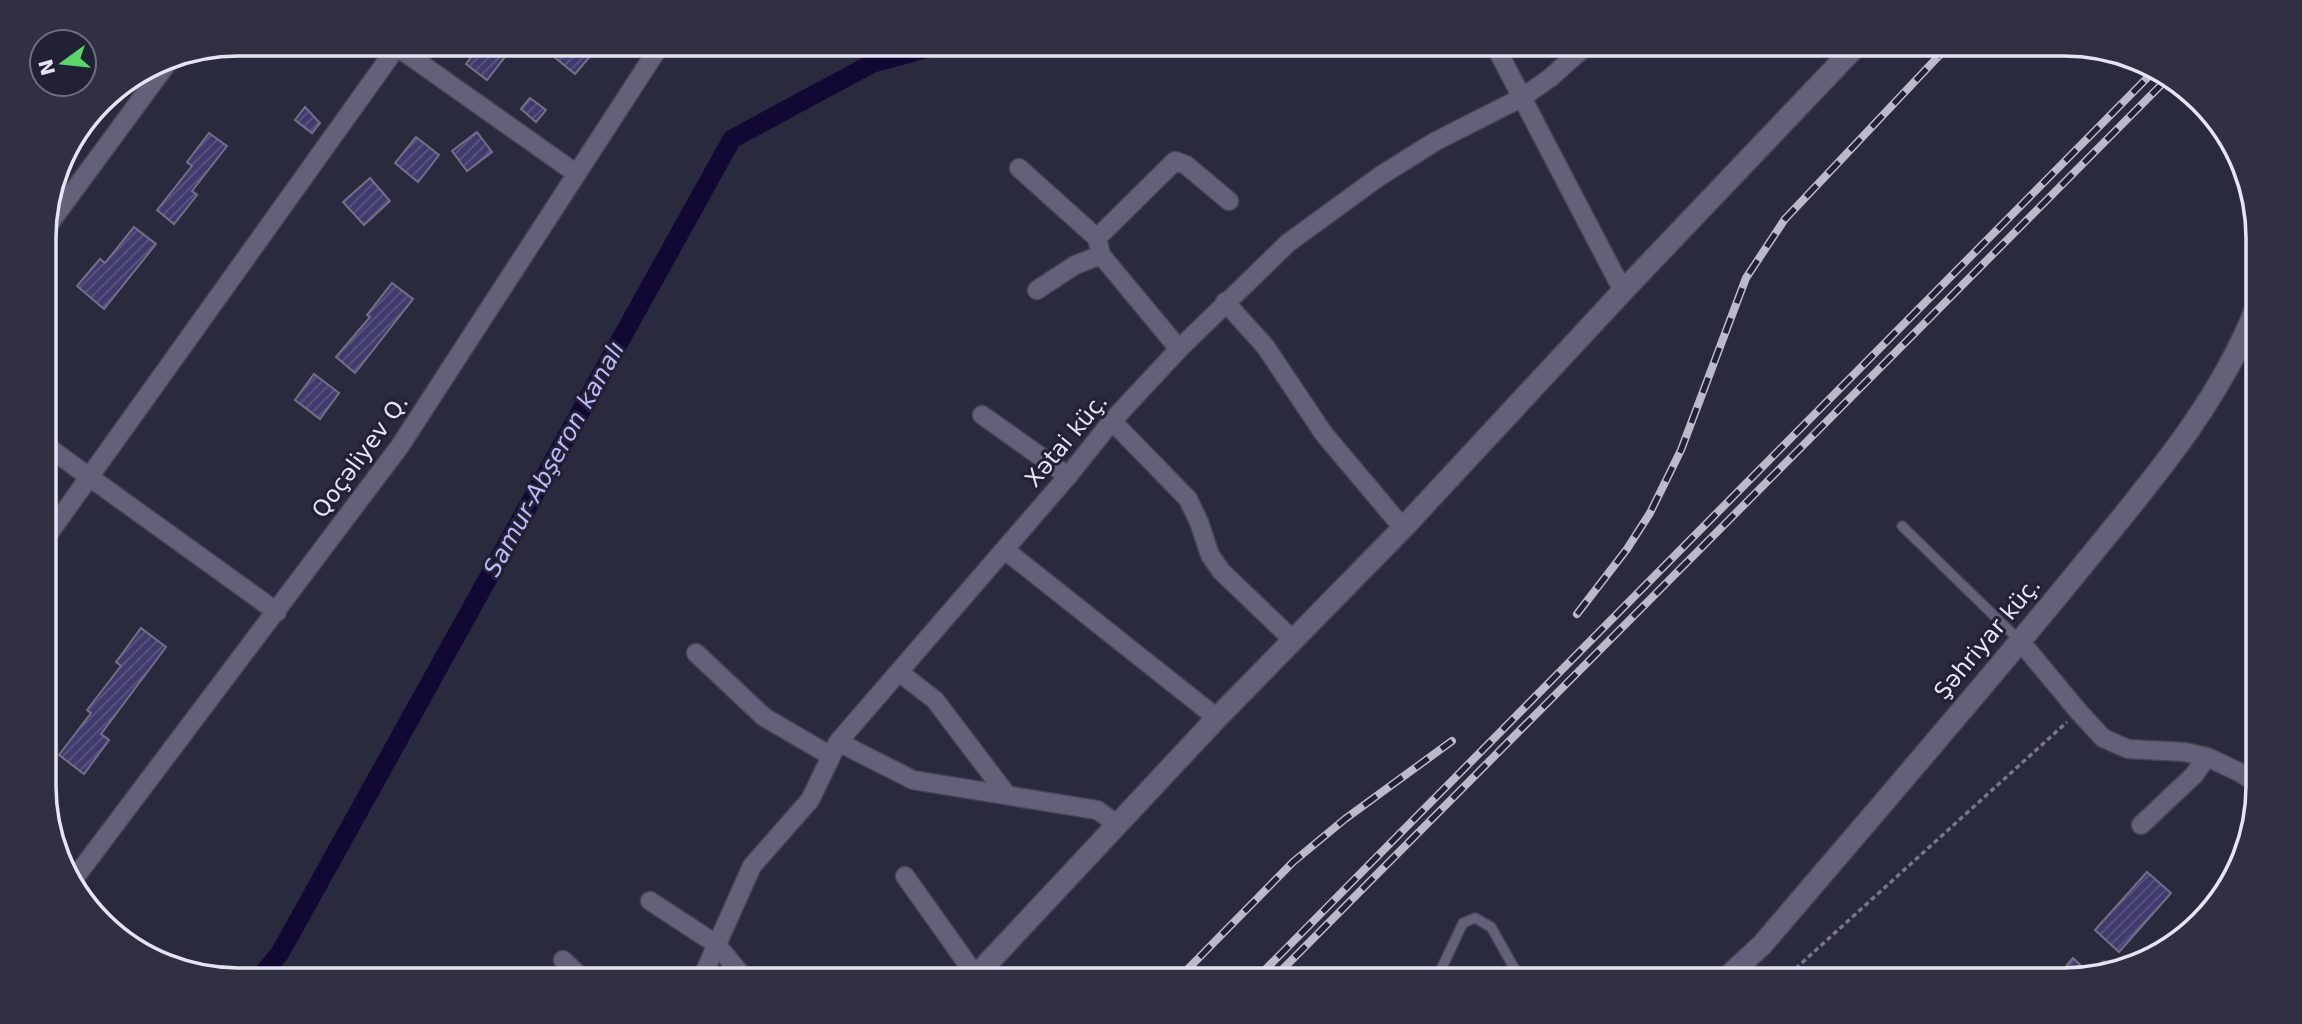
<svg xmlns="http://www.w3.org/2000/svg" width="2302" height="1024" font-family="'DejaVu Sans',sans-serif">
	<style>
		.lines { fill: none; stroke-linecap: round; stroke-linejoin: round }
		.canal { stroke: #120834; stroke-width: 19 }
		.building { fill: url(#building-hatch); stroke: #717088; stroke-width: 2 }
		.service-casing { stroke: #454455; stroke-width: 12 }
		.minor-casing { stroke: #454455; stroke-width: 21 }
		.tertiary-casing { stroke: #454455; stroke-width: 24 }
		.path { stroke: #777789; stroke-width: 3.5; stroke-dasharray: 5 3.5; stroke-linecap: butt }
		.service { stroke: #626179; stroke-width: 9 }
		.minor { stroke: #626179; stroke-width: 18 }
		.tertiary { stroke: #626179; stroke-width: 21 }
		.rail-casing { stroke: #babaca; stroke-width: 8 }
		.rail { stroke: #212034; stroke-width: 5; stroke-dasharray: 16; stroke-linecap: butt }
		.labels { text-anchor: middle; stroke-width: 6; stroke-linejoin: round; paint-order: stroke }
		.street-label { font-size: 23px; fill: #e4e4f2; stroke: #212034 }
		.water-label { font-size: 24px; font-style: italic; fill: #bbb9f8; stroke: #212034 }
		.rim { fill: none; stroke: #e4e4f2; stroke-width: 3.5 }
	</style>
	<defs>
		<pattern id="building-hatch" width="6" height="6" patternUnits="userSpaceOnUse" patternTransform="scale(1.75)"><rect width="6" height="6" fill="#3f3b6c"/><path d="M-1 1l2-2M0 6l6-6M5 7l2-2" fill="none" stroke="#5b5781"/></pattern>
	</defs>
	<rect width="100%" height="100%" fill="#2a2a3e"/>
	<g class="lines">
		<path class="canal" d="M258,980l22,-27 452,-814 141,-76 70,-19"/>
	</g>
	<path class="building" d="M481,44h34l-28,36 -21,-16z
		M555,44h24l13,10 -17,20 -27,-22z
		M530,98l16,12 -10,12 -15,-13z
		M305,107l15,16 -8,10 -17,-13z
		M477,132l15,20 -25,19 -15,-20z
		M209,133l18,13 -35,45 5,4 -23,29 -17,-14 35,-44 -5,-4z
		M416,137l23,18 -21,27 -23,-19z
		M370,178l20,23 -26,24 -21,-23z
		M134,227l22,17 -52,65 -27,-23 23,-27 5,4z
		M392,283l21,16 -58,74 -19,-16 34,-40 -3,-2z
		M314,374l25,19 -19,26 -25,-19z
		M141,628l25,19 -65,87 8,6 -25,34 -25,-19 32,-42 -4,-3 34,-44 -5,-4z
		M2147,872l24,21 -52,59 -24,-22z
		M2073,958l18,17 -15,5h-22z"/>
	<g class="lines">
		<defs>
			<path id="service" d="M1902,526l118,115
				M2104,966l4,3
				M1436,980l27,-57 12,-5 16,9 30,53"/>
			<path id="minor" d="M393,44l184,130
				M1494,44l129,247
				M1019,168l78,70
				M44,231l128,-174
				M1037,290l38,-25 26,-10
				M1225,302l40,44 59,88 79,94
				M1179,349l-78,-94 -4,-17 78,-77 11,4 43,36
				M982,415l86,61
				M1112,421l76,78 11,23 11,33 11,16 71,68
				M45,445l232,167
				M45,539l354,-495
				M1005,550l212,168
				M2020,641l59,71 24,26 25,11 57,3 22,5 32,15 19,12
				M696,653l68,64 67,39
				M899,672l36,28 72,95
				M838,742l75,38 184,30 20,14
				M2141,825l53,-50 13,-18
				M905,876l71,100
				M74,879l326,-433 261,-402
				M650,901l66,43 30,36
				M563,960l21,20
				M701,980l51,-114 58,-66 28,-58 230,-266 44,-55 67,-72 109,-106 92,-67 56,-35 87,-44 27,-19 38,-34"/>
			<path id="tertiary" d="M972,980l245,-262 186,-190 220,-237 235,-247
				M1724,980l38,-35c103,-121 207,-241 308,-364 70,-87 146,-170 187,-275"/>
		</defs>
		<use href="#service" class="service-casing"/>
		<use href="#minor" class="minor-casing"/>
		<use href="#tertiary" class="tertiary-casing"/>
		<path class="path" d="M1783,980l284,-258"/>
		<use href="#service" class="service"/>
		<use href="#minor" class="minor"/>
		<use href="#tertiary" class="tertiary"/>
		<defs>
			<path id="rail" d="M1577,614l50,-65 23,-36 31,-63 65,-172 39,-59 165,-175
				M1177,980l116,-118 52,-43 107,-78
				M1255,980l899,-909
				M1272,980l894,-900"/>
		</defs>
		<use href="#rail" class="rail-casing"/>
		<use href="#rail" class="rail"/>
	</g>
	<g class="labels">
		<g class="street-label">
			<text transform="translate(1066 440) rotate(-50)" y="8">Xətai küç.</text>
			<text transform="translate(360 456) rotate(-54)" y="8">Qoçəliyev Q.</text>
			<text transform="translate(1987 638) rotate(-50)" y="8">Şəhriyar küç.</text>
		</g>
		<g class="water-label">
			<text transform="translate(554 459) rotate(-61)" y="8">Samur-Abşeron kanalı</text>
		</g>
	</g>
	<path d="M0 0H2302V1024H0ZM238 56H2064A182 182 0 0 1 2246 238V786A182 182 0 0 1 2064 968H238A182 182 0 0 1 56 786V238A182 182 0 0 1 238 56Z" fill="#313043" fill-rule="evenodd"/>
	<path class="rim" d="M238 56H2064A182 182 0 0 1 2246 238V786A182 182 0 0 1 2064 968H238A182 182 0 0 1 56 786V238A182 182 0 0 1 238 56Z"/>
	<g transform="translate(63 63) rotate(255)"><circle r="33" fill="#212034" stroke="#6f6e80" stroke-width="2"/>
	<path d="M0-5L12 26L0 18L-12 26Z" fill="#5ed56c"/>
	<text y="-10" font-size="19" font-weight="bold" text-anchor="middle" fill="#e4e4f2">N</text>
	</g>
</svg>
